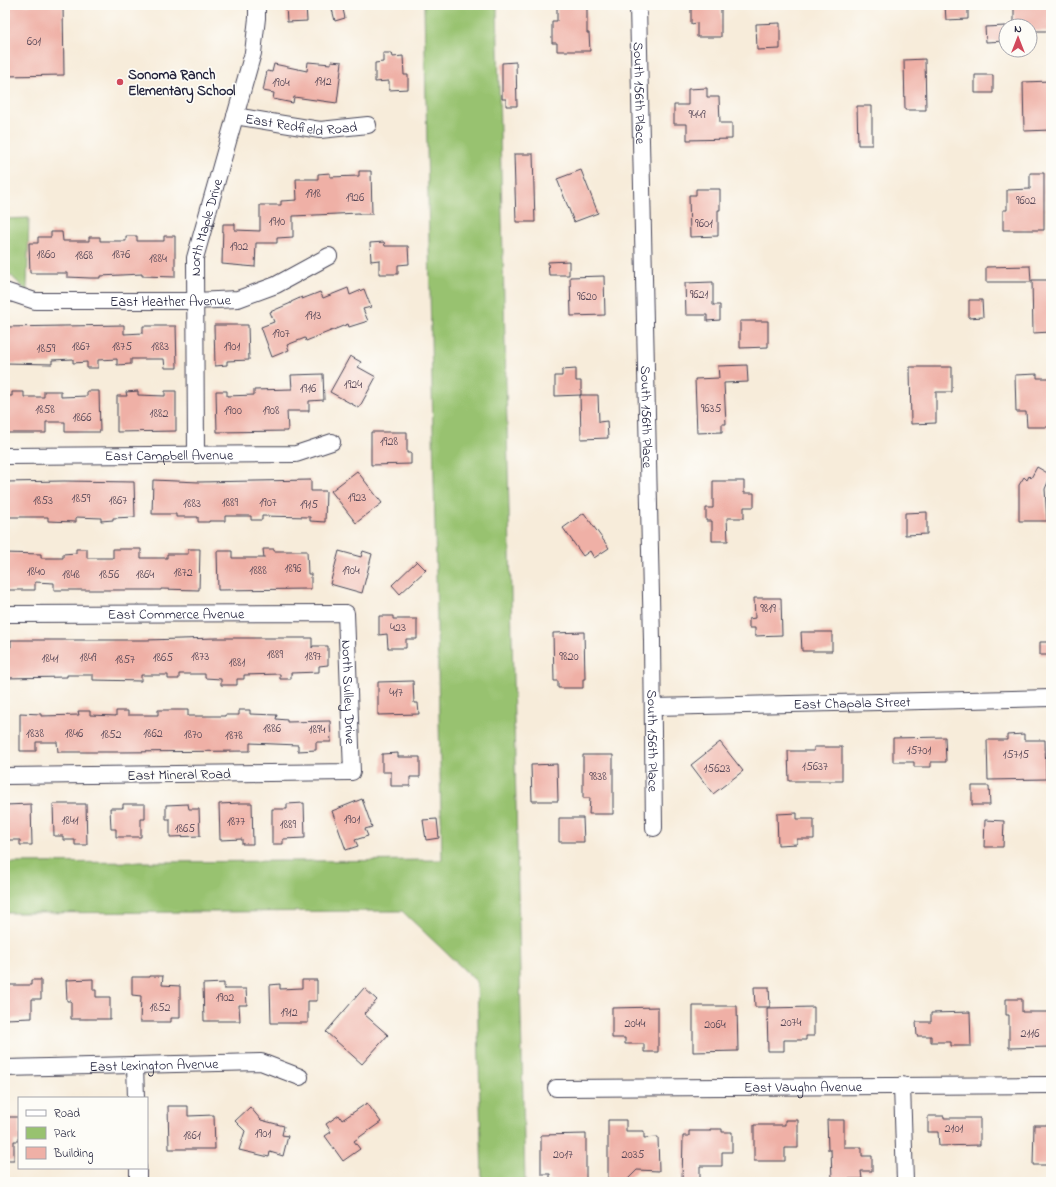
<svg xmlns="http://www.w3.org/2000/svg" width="1056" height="1187" font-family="'Indie Flower',sans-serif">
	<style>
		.green { fill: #98c26f; stroke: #5d7255 }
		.building { fill: #efb0a6 }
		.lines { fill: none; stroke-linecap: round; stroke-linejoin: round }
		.minor-casing { stroke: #424053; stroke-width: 18 }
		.minor { stroke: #fff; stroke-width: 16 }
		.poi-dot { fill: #d1495b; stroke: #fdfcf7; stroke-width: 1.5 }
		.labels { text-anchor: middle; stroke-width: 3.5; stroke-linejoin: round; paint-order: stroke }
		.number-label { font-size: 12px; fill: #554656 }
		.poi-label { font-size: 14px; font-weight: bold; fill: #22223b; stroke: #fdfcf7; text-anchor: start }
		.street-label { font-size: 14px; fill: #22223b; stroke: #fdfcf7 }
	</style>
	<rect width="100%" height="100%" fill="#fdfcf7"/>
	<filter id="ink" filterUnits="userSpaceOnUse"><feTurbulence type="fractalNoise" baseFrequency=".025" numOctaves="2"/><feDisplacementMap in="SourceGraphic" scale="8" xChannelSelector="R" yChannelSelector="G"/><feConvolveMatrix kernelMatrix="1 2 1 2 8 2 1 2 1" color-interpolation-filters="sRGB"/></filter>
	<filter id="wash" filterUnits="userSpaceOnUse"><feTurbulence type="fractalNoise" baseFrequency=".012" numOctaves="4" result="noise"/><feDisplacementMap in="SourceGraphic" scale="16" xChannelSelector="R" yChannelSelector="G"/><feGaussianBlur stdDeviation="0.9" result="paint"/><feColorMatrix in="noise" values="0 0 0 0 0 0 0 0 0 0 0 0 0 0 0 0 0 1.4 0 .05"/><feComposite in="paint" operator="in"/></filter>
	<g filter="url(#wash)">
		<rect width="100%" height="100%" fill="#f7ecda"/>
		<path class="green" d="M424,5h73l28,1177h-43l-5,-200 -75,-71 -397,2v-50l437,-3z
			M29,218l-2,73 -22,-21v-51z"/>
		<g id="blocks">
			<path class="building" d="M5,5h58l1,70 -59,1z
				M286,5h20l1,16 -20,1z
				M331,5h11l3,13 -10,3z
				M557,5h30v28h2l1,18h-33v-8h-5v-22h5z
				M691,5h30v32h-24v-14l-6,1z
				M945,5h23v14l-22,1z
				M1014,5h35v26h-19v-5h-16z
				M780,23v26l-23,1 -1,-26z
				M1006,26v15l-20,1 -1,-15z
				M383,53h9l1,4 10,-1 1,19h4v14l-19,1v-9l-14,1v-19l8,-1z
				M925,59l1,51h-21l-1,-50z
				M331,61l11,1 -5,41 -43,-6 -1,6 -20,-4 1,-6 -11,-2 4,-20 5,1 2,-8 33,7 1,-9 23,2z
				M516,62l1,44h-11v-7h-4v-36z
				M975,75h18v18h-18z
				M1051,81v49l-27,1 -1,-49z
				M707,88v9h12l1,26h12v16l-45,1v-16h-13v-19h14v-16z
				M857,106h15v39h-14z
				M514,154h19l2,68h-19z
				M581,170l17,43 -24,9 -17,-43z
				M359,171h12l1,43h-13v-1l-66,3v21l-16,1v5h-21l-1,24 -33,-3 1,-40h12v6l25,1v-26h21v-4l16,-1 -1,-21h22v-5l12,-1v4l29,-1z
				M1030,173h14v57h-41v-20h4v-20l23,-1z
				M696,189h24v21h-2v26l-28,1 -1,-42h7z
				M51,232h11l1,9h26v-4h11v4h26v-5h11v5h27v-5h11v41l-33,-1v-2l-42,2v2h-10l-23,-1v-4h-37l-1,-30h9v-6h13z
				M384,242l1,4h23l1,18 -11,1v9h-19v-14l-8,1 -1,-18z
				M569,261v14h-20l-1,-13z
				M1030,266l1,16h-45v-15z
				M604,276l1,39 -34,1 -1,-39z
				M1032,280h19v52l-18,1z
				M713,282v23h7v15l-13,1v-6h-21l-1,-32z
				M348,288l2,7 14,-6 7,18 -8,2 5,12 -19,6 -1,-3 -42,17 -1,-3 -18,7 2,5 -17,7 -11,-30 13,-5 -4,-10 21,-9v-1l11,-5v2l18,-7 3,6z
				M969,300h13l1,17 -14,1z
				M740,321h28v26l-28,1z
				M124,325v9l19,-1v-7h33l1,42h-12l-1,-9h-33v5l-14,1v-6l-19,1v8h-11v-6l-14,1v-4l-21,1v4l-47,-1v-36z
				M214,325h34l1,35 -22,1v4l-12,1z
				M350,356l11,6 -3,5 18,10 -17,31 -29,-16z
				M747,365l1,17 -24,1 2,41h-4v8l-25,1 -2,-54 24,-1 -1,-12z
				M910,367h42v25h-16v31l-25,1z
				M576,369v12h5v14l-26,1v-20h7v-6z
				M323,374l1,26 -15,1v10h-22l1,20 -71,1 -1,-41h11v5l27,-1v-5l38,-1 -1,-14z
				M1037,374v4h14v49h-24l-1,-15h-10l-1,-37z
				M44,391h17v6l26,-1v-5h12l1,41h-35v-10h-19v11h-41v-37h7v-4h12v5h20z
				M138,391v4l27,1v-5h11v40l-59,1v-36h10l-1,-4z
				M580,395h18l1,27 8,-1 1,17 -27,1z
				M371,432h36v21h4v11l-40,1z
				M1037,467l14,8 -6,14 2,32h-28v-36l5,-8 3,3 2,-4 2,2z
				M357,471l25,32 -26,20 -25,-32z
				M153,480l46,2 112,-2v11h15l-1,31 -15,-1v-4l-48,-1v4h-11v-4h-26v5h-16v1h-11v-5h-22v-3h-24z
				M64,481l70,1 1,35 -22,1v2l-12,1v-3l-25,-1v5l-28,-1v-4h-43v-35z
				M713,481h31v12h10v14h-10v11h-17l1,23h-16v-20h-6v-13h7z
				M927,512v22l-22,1v-22z
				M584,513l25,35 -15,10 -4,-7 -7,5 -20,-28z
				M76,549h11v9h26v-9h28v9h26v-4h21v-5h12l-1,41 -38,-1v1h-107v-7l-19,-1v8h-30v-37l36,1v4h22v-4l13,-1z
				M263,549h11v2h33l1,23h3v15l-93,1 -1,-39h15v7h32z
				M339,551l22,6 2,-6 9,3 -10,39 -32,-9z
				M417,561l9,9 -26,24 -8,-9z
				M754,598h27l1,37 -27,1v-8h-6v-9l6,-1z
				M379,616h14v3h24v20h-11v9h-18l-1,-14 -8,1z
				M584,632l1,47h-2v9h-25v-7h-4l-1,-48z
				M801,632h31v19h-30z
				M216,638h96v10l1,-2h15v19l-9,1v6l-28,1v6h-11v-5l-36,1v4h-7v6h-16v-6l-16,-1v-4h-26v5h-11v-4h-27v6l-48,-1v-5h-26v2l-62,1v-31h6v-7h135z
				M1040,642h11v13h-11z
				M413,681l1,22h4l1,11 -41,1v-33z
				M158,710h30v6h37v-1h14v-5h11v4l27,1 -1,4 11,1v2l43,-1 1,21h-15v8l-18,1v-6l-48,-2v8l-134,1h-58l-1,-10h-21v9h-16v-38l21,1v2l38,-1 -1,-4h12v4l26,1v-5h12v4h30z
				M1024,734v6h21l1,39 -58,1 -1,-40h20v-5z
				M945,737l1,25h-15v5h-17v-5h-21v-24z
				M720,742l23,29 -30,23 -22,-29z
				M814,747h28v34h-53l-1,-30h26z
				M398,753v4h22v20h-10v9h-19v-14h-9v-18z
				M583,755h30v59h-24l1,-16h-7z
				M557,764l1,37h-26l-1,-36z
				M972,786h17l1,19h-18z
				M362,799l10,28 -7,2 3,7 -13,4 3,6 -12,4 -14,-39z
				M240,803h12l1,41h-11v-5l-22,1 -1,-36z
				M304,803l1,35 -22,1v5h-11v-35h15v-5z
				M31,804l1,41h-12v-5h-13v-4h-2v-31z
				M53,804h33l1,41h-12v-5h-12v-4h-9z
				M123,804h22v15h-4v18h-25v-8h-5l-1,-21h13z
				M188,804l1,5h10l1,27 -30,1v-18h-4v-14z
				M797,813v6h17v20h-17v5l-19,1 -1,-31z
				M559,818h24l1,24h-25z
				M437,819l2,19 -13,2 -3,-20z
				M985,820l19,1 -1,26h-19z
				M150,976h13l-1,9 18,1v32h-9v4h-31l1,-26 -9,-1v-18h18z
				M93,979v11h3v7h14v22h-39v-18h-4l-1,-21z
				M31,980h10v19h-9v19l-27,1v-34h26z
				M302,980h15v21h-9v22h-37l-1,-38 10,-1v5l22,-1z
				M224,983v6h22l1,16h-8l1,16h-36l-1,-37z
				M754,987h15l1,20h-15z
				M364,988l13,12 -13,14 24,21 -26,29 -36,-32z
				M1006,999h16v13h29v35l-42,1v-33h-3z
				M693,1006h44l1,45 -45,1z
				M658,1007v45h-14v-8h-19v-6h-13v-30z
				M814,1007v29h-8v4h-22v11h-16l-1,-43z
				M970,1012l1,34h-20v-4h-20v-6h-14l-1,-14h15v-9z
				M367,1103l14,19 -27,19 6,8 -17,12 -18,-25 6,-4 -5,-8 13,-9 3,5z
				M168,1106h20v10l26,-1 1,34h-46z
				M250,1107l11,13 23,6 -2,9 6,1 -5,20 -13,-4 -1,5 -30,-7 6,-19 -10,-10z
				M928,1116h16v2h36v27l-41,1 -1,-14h-10z
				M5,1117h14v24h-5v19h-9z
				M608,1120h18v11h18v7l14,-1 1,34 -22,-1 -10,10 -19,2z
				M785,1120h13v28h-13v13h-31v-36h31z
				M827,1120h17v27h18v9h10v15h-11l1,8h-30l-1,-29h-3z
				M1034,1125h17v40h-18z
				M710,1129h12v3h10v20h-10v14h-22v16h-18l1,-46h6v-5h21z
				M586,1134v46l-36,1v-7h-9v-39z"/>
		</g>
	</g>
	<g filter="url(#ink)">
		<use href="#blocks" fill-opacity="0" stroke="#424053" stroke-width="1"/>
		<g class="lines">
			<defs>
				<g id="minor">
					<path id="s1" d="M638,5l14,636 2,187"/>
					<path id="s2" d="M235,116l85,14 48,-5"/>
					<path id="s3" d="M5,291l30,10h160l43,-2 38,-14 53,-29"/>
					<path id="s4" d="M196,455l-1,-197 58,-205 4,-35v-13"/>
					<path id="s5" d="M5,456l291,-2 36,-12"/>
					<path id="s6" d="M5,614l341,-1 6,159 -347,4"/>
					<path id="s7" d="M653,707l398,-9"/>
					<path d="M135,1065l1,33"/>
					<path id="s8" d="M5,1068l256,-6 39,15"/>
					<path d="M902,1085l3,97"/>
					<path id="s9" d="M556,1088l495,-3"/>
					<path d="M138,1168v14"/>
				</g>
			</defs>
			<use href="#minor" class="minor-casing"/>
			<use href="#minor" class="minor"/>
		</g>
	</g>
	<circle class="poi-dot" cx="120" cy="82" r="4"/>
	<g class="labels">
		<g class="number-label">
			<text x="34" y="45">601</text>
			<text x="323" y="85">1912</text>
			<text x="281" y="86">1904</text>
			<text x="697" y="118">9449</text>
			<text x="313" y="197">1918</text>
			<text x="355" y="201">1926</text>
			<text x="1026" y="204">9602</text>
			<text x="277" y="225">1910</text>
			<text x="704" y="227">9601</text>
			<text x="239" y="250">1902</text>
			<text x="46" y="258">1860</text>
			<text x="121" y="258">1876</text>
			<text x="84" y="259">1868</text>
			<text x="158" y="262">1884</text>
			<text x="699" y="298">9621</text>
			<text x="587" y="300">9620</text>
			<text x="313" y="319">1913</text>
			<text x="281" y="337">1907</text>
			<text x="81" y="350">1867</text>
			<text x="122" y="350">1875</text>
			<text x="160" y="350">1883</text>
			<text x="232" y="350">1901</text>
			<text x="46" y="352">1859</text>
			<text x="353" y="388">1924</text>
			<text x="308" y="392">1916</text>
			<text x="711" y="412">9635</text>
			<text x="45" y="413">1858</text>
			<text x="233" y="414">1900</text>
			<text x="271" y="414">1908</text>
			<text x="159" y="417">1882</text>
			<text x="82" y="421">1866</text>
			<text x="389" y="445">1928</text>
			<text x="357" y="501">1923</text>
			<text x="81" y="502">1859</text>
			<text x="43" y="504">1853</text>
			<text x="118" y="504">1867</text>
			<text x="230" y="506">1889</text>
			<text x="268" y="506">1907</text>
			<text x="192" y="507">1883</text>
			<text x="309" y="508">1915</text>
			<text x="293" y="572">1896</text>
			<text x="258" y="574">1888</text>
			<text x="351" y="574">1904</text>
			<text x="36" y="575">1840</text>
			<text x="183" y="576">1872</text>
			<text x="71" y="578">1848</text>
			<text x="109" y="578">1856</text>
			<text x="145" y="578">1864</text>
			<text x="768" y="612">9819</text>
			<text x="398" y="631">423</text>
			<text x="275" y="658">1889</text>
			<text x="200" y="660">1873</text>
			<text x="313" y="660">1897</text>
			<text x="569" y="660">9820</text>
			<text x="88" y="661">1849</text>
			<text x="163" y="661">1865</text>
			<text x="50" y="662">1841</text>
			<text x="125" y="663">1857</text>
			<text x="237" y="666">1881</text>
			<text x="396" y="696">417</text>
			<text x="272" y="732">1886</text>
			<text x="317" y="733">1894</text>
			<text x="35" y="737">1838</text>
			<text x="74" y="737">1846</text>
			<text x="153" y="737">1862</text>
			<text x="111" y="738">1852</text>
			<text x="193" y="738">1870</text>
			<text x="234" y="739">1878</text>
			<text x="919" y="754">15701</text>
			<text x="1016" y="758">15715</text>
			<text x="815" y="770">15637</text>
			<text x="717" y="772">15623</text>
			<text x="598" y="780">9838</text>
			<text x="352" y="823">1901</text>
			<text x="70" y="824">1841</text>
			<text x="236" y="825">1877</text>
			<text x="288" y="828">1889</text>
			<text x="185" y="832">1865</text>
			<text x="225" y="1001">1902</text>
			<text x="160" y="1011">1852</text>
			<text x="289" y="1016">1912</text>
			<text x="791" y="1026">2074</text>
			<text x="635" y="1027">2044</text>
			<text x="715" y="1028">2064</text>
			<text x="1030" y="1037">2116</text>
			<text x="954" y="1132">2101</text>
			<text x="263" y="1137">1901</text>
			<text x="192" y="1139">1861</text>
			<text x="563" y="1158">2017</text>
			<text x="633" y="1158">2035</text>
		</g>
		<g class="poi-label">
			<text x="128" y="79">Sonoma Ranch<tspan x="128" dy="16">Elementary School</tspan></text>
		</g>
		<g class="street-label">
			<text dy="5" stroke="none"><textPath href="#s1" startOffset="88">South 156th Place</textPath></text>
			<text dy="5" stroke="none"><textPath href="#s2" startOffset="67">East Redfield Road</textPath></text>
			<text dy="5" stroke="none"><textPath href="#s4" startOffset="229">North Maple Drive</textPath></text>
			<text dy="5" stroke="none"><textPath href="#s3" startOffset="167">East Heather Avenue</textPath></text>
			<text dy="5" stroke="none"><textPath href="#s1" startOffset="412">South 156th Place</textPath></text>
			<text dy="5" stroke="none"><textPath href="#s5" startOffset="164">East Campbell Avenue</textPath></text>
			<text dy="5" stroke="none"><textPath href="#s6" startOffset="171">East Commerce Avenue</textPath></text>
			<text dy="5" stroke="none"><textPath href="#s6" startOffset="420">North Sulley Drive</textPath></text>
			<text dy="5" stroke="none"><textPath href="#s7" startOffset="199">East Chapala Street</textPath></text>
			<text dy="5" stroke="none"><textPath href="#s1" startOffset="736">South 156th Place</textPath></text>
			<text transform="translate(179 774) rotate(-1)" y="5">East Mineral Road</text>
			<text dy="5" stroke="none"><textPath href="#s8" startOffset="149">East Lexington Avenue</textPath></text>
			<text dy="5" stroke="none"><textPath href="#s9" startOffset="247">East Vaughn Avenue</textPath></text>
		</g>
	</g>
	<rect width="1056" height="1187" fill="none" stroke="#fdfcf7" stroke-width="20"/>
	<rect x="18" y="1097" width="130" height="72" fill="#fdfcf7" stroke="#a5a5ac"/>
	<rect x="26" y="1110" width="20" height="6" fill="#ffffff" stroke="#a5a5ac"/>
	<text x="54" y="1117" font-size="12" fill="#22223b">Road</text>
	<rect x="26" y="1127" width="20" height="12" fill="#98c26f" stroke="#a5a5ac"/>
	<text x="54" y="1137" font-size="12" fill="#22223b">Park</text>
	<rect x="26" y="1147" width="20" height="12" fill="#efb0a6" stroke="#a5a5ac"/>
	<text x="54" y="1157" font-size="12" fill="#22223b">Building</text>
	<g transform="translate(1018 38)"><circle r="19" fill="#fdfcf7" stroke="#a5a5ac"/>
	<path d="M0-3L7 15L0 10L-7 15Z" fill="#d1495b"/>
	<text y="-6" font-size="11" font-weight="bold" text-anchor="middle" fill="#22223b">N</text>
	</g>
</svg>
